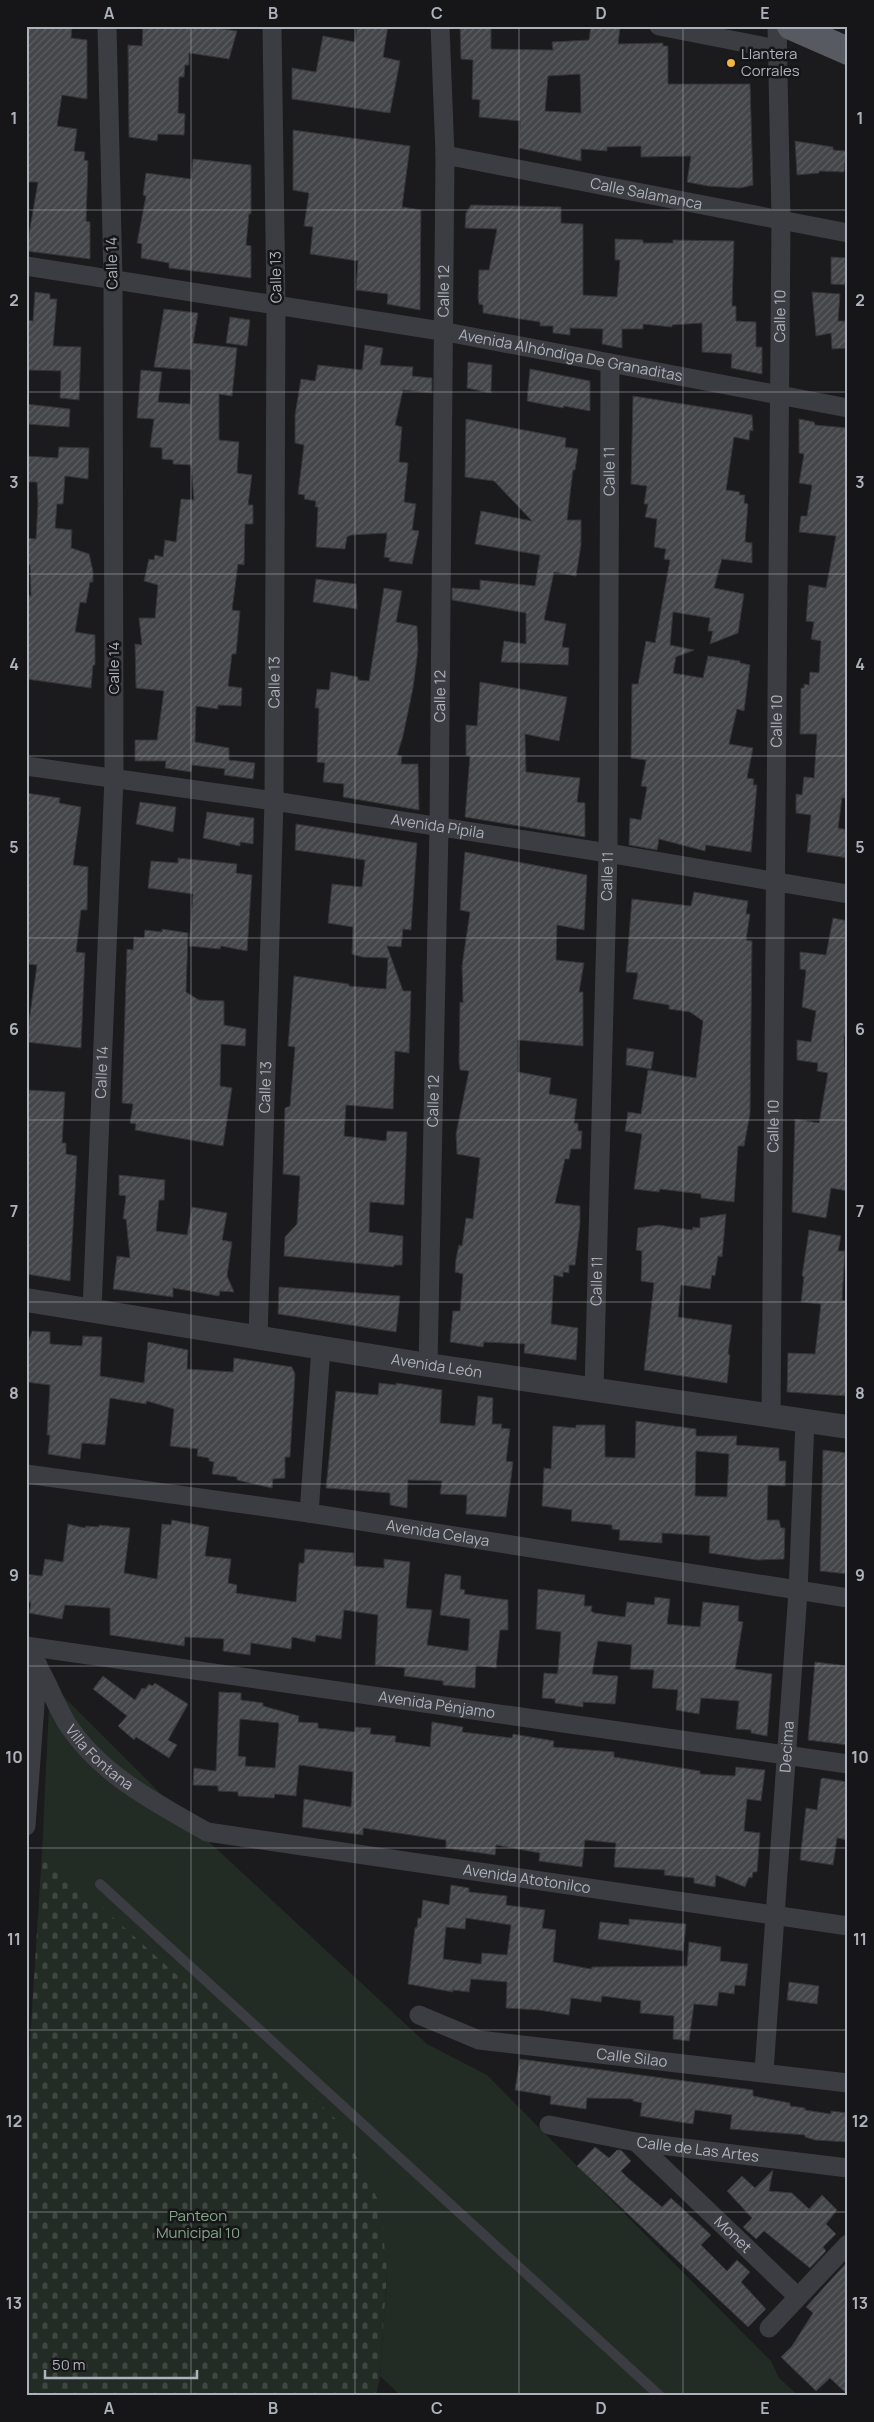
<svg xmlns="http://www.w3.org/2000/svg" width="874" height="2422" font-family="Manrope,sans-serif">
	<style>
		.green { fill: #222b24 }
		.cemetery { fill: url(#cemetery-stones) }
		.building { fill: url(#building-hatch); stroke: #353539; fill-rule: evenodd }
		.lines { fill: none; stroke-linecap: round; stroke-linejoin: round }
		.service { stroke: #3c3d42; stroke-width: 10 }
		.minor { stroke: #3c3d42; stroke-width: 19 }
		.tertiary { stroke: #3c3d42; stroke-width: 24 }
		.primary { stroke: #585a61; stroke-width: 28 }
		.grid { fill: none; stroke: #aeb2bc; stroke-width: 1; stroke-opacity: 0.55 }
		.poi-dot { fill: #efb741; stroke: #161618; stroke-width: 2 }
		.labels { text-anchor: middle; stroke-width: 5; stroke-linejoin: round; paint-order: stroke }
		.poi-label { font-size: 15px; fill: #aeb2bc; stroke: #161618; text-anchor: start }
		.street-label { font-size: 15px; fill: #aeb2bc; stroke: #161618 }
		.park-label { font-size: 15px; fill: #85a688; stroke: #161618 }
		.neatline { fill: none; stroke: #aeb2bc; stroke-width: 2 }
		.grid-label { font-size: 16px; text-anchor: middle; font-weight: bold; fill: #aeb2bc }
	</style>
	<defs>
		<pattern id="cemetery-stones" width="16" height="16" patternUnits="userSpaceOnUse" patternTransform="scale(1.25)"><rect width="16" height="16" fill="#222b24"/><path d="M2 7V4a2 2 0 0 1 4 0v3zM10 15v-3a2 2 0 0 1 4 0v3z" fill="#404742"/></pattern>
		<pattern id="building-hatch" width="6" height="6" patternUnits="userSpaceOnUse" patternTransform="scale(1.25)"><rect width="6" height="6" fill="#45464a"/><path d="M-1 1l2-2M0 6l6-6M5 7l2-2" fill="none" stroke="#5d5e62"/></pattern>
	</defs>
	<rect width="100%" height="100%" fill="#1b1b1d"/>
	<path class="green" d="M50,1683l157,157 220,204 60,31 284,286 8,17 20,18h-398l-21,-20 7,-105 -345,-418z"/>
	<path class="cemetery" d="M42,1853l297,269 41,82 7,67 -7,105 -4,20h-350v-292z"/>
	<path class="building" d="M29,26h43l-1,12 16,2v59l-25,-4 -5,31 20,3 -3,22 11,1 -1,8 4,1 -2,60 4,1v37l-64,-8 12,-69h-12v-122z
		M143,26h80v3l14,2 -8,28 -40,-6v12h-4l-1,12h-5l-1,36 7,1 -1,21 -26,-1 -1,7 -28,-4 -1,-92 14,1z
		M357,26h31l-5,31 17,4 -10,52 -98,-14v-31l24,4 7,-36 32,6z
		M460,26h31v23l62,1 -1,-8 37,-2 2,-14h20l9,2 -2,16 45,-1v3h5v38h82l3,101 -13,3 -32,-2 -21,-4 4,-26 -50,1v-11l-34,1v4l-26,-2v12l-62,-13 1,-27 -41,-4 1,-17 -8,-1 1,-39 -12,-1zM580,74l1,39 -36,-2 3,-35z
		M293,130l117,16 -8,61 19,3 -1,100 -33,-6 1,-10 -32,-4 2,-29 -48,-7 3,-27 -9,-1 5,-33 -16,-3z
		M795,141l38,6v3l13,1 -2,21 -25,-1v2l-22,2z
		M193,159l58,6v49h-2l-3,31 5,1v32l-82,-10v-5l-28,-5 1,-14 -5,-1 9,-47 -3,-1 3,-22 45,6z
		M471,205l90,2v16l22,1v71l34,2 3,-37h-5v-21l28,1v3h30v-3l61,1 -2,65h4v15l20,1v25h6v27l-31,-6 1,-14 -30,-2v-29l-30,2v2l-29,-3v5h-21v19l-20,-4 1,-15 -33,-1v7l-17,-2v-7h-13v-4l-57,-9v-8l-4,-1 -1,-6 1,-28h10l8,-41 -32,-1 1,-15z
		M831,257l17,1v27l-17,-1z
		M35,292l15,2v5h7l-4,47 28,1 -2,53 -19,-2 1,-27 -35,-1v-50l7,1z
		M812,292l28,2 -2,27h10v27l-16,1 -1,-16 -15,3z
		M164,309l34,4 -5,30 44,5 -5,48 -13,-2v46l20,2 -2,31 15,2 -4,30h5v19h-8l-1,41 -6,-1 -6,46 8,1 -4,43h-4l-4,32 14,2 -1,18 -23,-1v4l-22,-3 -1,36 34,6v12l26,3 -2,16 -29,-4 1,-6 -33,-4 -1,7 -26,-4 1,-7h-31v-21h22l7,-49 -28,-3 -1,-44 7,1 -3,-27h16l3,-33 -14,-4 5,-22 5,1 1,-5 8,2 2,-17 11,2 5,-43 13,1 -3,-35 -18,-1v-4l-11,-1v-11l-12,-1 4,-28 -17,-1 4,-48 21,2 -4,30 32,2 2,-34 -38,-3z
		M230,317l20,3 -3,26 -21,-3z
		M365,345l18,3 -3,17 33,2 -1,9 20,2v15l-29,-3 -8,35 7,2 -3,35 9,1 -4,39 12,2 -4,26 7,1 -7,33 -23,-3 1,-3 -6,-1 3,-24 -36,2 -4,2 -2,12 -29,-2 2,-40h-3l1,-6 -12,-2 1,-4 -7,-1 6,-49 -9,-2v-28l6,-36 14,2 3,-16 44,5z
		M468,362l24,3 -1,28 -24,-5z
		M530,369l60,12v30l-26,-5 -1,2 -36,-7z
		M633,396l119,19 1,16 -3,-1 -1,10 -15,-3 -8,53 14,2 -1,3h6l-1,8 4,1 -3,38 7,1v20l-30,-4 -8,29 30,6 -6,39 -28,11 3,-13h-5l2,-13 -37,-6 -3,33 24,5 -18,7 -3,16 30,5 5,-22 32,5v2l10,2 -6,46 -7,-2 -8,35 24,4 -6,30 7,1 -1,6h4l-6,67 -45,-7 -1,6 -46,-12 -2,11 -28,-5 1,-27 11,2 6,-33 -6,-1 5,-26 -15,-2 1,-74h6l8,-43 9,2 15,-83 -6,-1 2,-10 -12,-2 3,-28 -12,-2 3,-13h-4l3,-18 -16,-2z
		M26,404l44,5 -1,18 -43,-3z
		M466,419l100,19 -1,9 13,2 -3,21h-2l-6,50h14v25l-5,31 -22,-4 -10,48 22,4 -4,23 7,1 -1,17 -67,-3 3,-21 22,3v-31l-74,-13v-12l28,2v-10l55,6 5,-31 -65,-11 6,-33 51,10 -38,-40 -29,-4z
		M799,419l15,3 1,3 33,3v370h-6l-4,30 10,2v28l-41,-6 4,-37 -15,-2v-19l6,1 2,-18 10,1 3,-44h-17l1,-46h3v-4l5,1 1,-13 9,1 2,-32 -10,-2 3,-17 -8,-1 3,-36 17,3 10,-52 -37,-4 2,-16h6l5,-31 -13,-2 5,-29 -5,-1z
		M59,447l30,1 -1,31 -23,-3 -2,28h-6l-2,24 17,2 -1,18 18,6 4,17v11h-3l-4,21 -6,-1 -5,30 20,3v30h-2l-2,23 -65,-9v-84l5,1 -1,-31 -4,-1v-26l10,1 2,-36 -1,-21h-11v-26l32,2z
		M316,579l40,5 1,25 -44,-7z
		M384,588l18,3 -6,31 21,4 1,24 -5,38 -10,48 -6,19 5,1 -1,8h17l1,46 -76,-13 1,-13 -21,-2 2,-19 -8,-1 2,-54h-4l2,-19 12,1 2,-18 27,5v3l11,1z
		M480,682l87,15 -8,44 -34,-7 1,38 54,6 -3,24 8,1v34l-120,-20 5,-61 -4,-1v-30l11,1z
		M26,793l34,5 -1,5 22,4 -8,58 15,2 -1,43h-6l-5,42 9,1 -4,95 -55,-6 11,-77 -11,-1z
		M140,802l36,5 -3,25 -37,-8z
		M207,812l47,6 -1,26 -13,-2v4l-37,-8z
		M296,824l121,19 -6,87 -8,-1 -2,18 -14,-1 16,45h8l-2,62 -14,-2 -2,58 -47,-4 -2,31 42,5 1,-10 20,1 -3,73 -34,-3 -1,30 34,4 -1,29h-8v2l-110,-11 1,-19 12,-13 3,-48 -17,-2 2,-66 5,-2 5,-59 -7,-1 6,-70 55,8v2l37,3 2,-31 -26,-1 -10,-3 1,-27 -25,-4 4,-39 30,3 3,-27 -70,-10z
		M465,852l122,23 -3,55 -27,-5 -1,35 28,3 -5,29h4v54l-65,-6v32l33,6 -2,16 28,5 -3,24h4v8h4l-1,18h-10l-2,10h-4l-10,44 25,3v17l-5,42h-6v8l-6,-1v5l-9,-2 -3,49 27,4 -2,32 -52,-7 1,-9 -41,-2 -1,5 -33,-5 3,-31h7l3,-37 -8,-2 1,-13 3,-14 3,1 4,-28 7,1 7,-61 -23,-4 -1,-20 13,-63 -9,-1 -1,-8 1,-60 3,1 -1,-37 8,-54 -10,-2z
		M178,858l59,6 -1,9 16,2 -5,76 -26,-5 -1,3 -31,-3 4,-52 -45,-6 3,-27 27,2z
		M694,892l54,9 -2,13h4l-4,26 6,1 -2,173 -6,32h-6l-4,56 -33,-4v-4l-41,-5 -1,3 -25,-3 8,-55 -17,-3 3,-19 13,2 7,-44 48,8 7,-57 -13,-9 -21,-3v-4l-36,-6 5,-26 -12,-1 6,-73 59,7z
		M833,918l15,3v115h-4l1,32h3v123l-17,-3 -5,30 -34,-6 3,-93 24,4 9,-50 -11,-2 1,-8 -21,-3v-20l14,2 5,-31 -14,-4 4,-37 -6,-1v-17l26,3z
		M162,929l26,4 -2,59 13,8 25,1v24l22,4 -1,17 -24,-2 -1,42 12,2 -9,58 -88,-16 1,-6 -6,-1 3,-19 -11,-1 5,-154 6,1 1,-13 10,1 1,-8 17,2z
		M627,1048l27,4 -3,17 -25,-4z
		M28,1090l37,2 -3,51h4v11l11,2 -7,125 -44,-7v-178z
		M119,1175l46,5 -1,20h-5l-3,31 31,4 5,-28 35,6 -5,27 10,2 -5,34 7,16 -14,-1 -1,5 -46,-8v9l-60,-8 4,-33 13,2 -4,-39h-3l3,-23 -7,-1z
		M726,1214l-4,43 -4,-1 -3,20 -3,-1 -2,14 -29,-4 -3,32 54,8 -4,29 2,1 -3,28 -83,-13 10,-87 -13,-2 1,-30 -6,-1 2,-22 20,-3 34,5 1,-3 7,1v-10z
		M809,1230l32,6 -3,15h7l-3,49 6,1v95l-61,-4 1,-39 27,1 6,-50 -20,-2 3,-25 -2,-1z
		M279,1287l121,9 -4,36 -118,-18z
		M32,1331l18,1v12l32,2 1,-10 19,1 -2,39 44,7 4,-41 40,8 -1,19 46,3 1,-14 58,9 3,7 -5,83h-5v21l-12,1 -1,9 -35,-8v-3l-25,-3 2,-12 -5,-1v-3l-12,-2 1,-7 -28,-3 4,-37 -27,-8 -1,3 -36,-6 -5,47 -23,-2 -2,16 -32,-5 2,-19h-3l3,-50 -24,-3v-42h3z
		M379,1383l17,2v-2l46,7 -2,33 35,3 3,-30 15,2 -1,26h10l-1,4 9,1 -4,32 7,1 -7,55 -40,-3 1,-19 -27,-1 2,-13 -34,-1 -1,28 -17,-3v-12l-64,-5 10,-97 42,4z
		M636,1421l60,8v7h41l-1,9 43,3v13h7l-1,25 -17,-1 -1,35h12l2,8h4l-1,31 -26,1 -49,-7 1,-17 -48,-3v10l-43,-3 1,-10 -8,-1v-4l-41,-4 1,-11 -30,-4 2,-38 7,1 2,-43 23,2v-3h29v32l30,1zM696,1451l33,3 -2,43 -32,-1z
		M823,1450l25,3v121l-28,-3z
		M172,1520l37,7 -4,29 26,3 -3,24 9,2 -1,8 60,9 3,-39h5l1,-14 49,4v13l30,2v-9l26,3 -4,46 26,2 -5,35 41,6 2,-32 -30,-4 5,-41 16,2 -1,13 5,1 -1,4 44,6v30h-8l-4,38 -20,-3 -1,23 -32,-3v-4l-39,-5 1,-8 -30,-3 3,-50 -34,-5 -3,29 -25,-4 -1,7 -23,-5 -1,12 -40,-6 -1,12 -27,-4 1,-12 -39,-2 -1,9 -74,-11v-27l-45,-3 -3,14 -33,-6 2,-10 -5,-3v-26l16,2 3,-17 18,3 5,-38 17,4 1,-2 13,1v-2l31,3 -6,45 33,6 5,-55 9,1z
		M538,1589l47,6 -1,11h8l-1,5 3,2 31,4 2,-15 27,3 1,-8 15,2 -3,25 33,3 3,-25 36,4 -1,15 5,1 -8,47 37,5 -5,62 -16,-3v-3l-15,-1 3,-28 -38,-3 -2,16 -23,-4 2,-20 -26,-2 2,-18 -24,-1 2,-24 -34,-4 -6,33 26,2 -3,28 -32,-2v5l-28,-4v-4l-13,-1 2,-25 13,1 1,-4 3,-38 -25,-3z
		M815,1662l33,4v79l-40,-5z
		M103,1676l32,24 7,-12 3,1 4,-5 3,2 3,-3 33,21 -20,36 9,5 -8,13 -33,-21 -2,3 -16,-14 9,-10 -34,-27z
		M219,1692l22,1v7l22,3v3l36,10 -1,6 20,1v5l37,4 1,-5 15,1 -1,6 26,2 -1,6 35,5 2,-25 31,5 -1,5 50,6 1,-4 41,7 -1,6 61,5v5l86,14v3l35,2 1,-9 29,3 -4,31 -14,-2 -3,32 16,2 -3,39h-4l-1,6 -3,-1 -4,10 -29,-12 -1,12 -21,-4v-5l-30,-3 1,-5 -51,-3 2,-24 -31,-3 -3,27 -43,-6 1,-8 -44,-8 -1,10 -49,-7v-8l-83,-12v7l-61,-8 2,-28 47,8 2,-35 -54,-7 -3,31 -21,-2 -1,4 -36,-2v-4l-20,-1v-5l-25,-1 1,-17 22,3zM240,1719l39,4 -4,45 -30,-2 1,-9 -8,-1z
		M823,1778l25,4v58l-11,-2 -4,27 -33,-5 6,-52 11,2 4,-31z
		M451,1885l18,3v4l38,4 -1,9 39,5 -3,18 14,2 -3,32 38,7 1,-2 95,-1 2,-24 32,5 -1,14 28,3 -3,22 -10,-1 -1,9 -15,-2 -2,14 -23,-2 -5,37 -16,-2 1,-23 -34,-3 1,-12 -39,-5 -1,6 -30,-4 -2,17 -30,-5 -33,-2 1,-26 -36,-3 -2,13 -16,-2v2l-45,-8 7,-56 2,-1 1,-9h3l2,-18 26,5zM466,1918l45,7 -4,30 -25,-2 -1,11 -38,-5 3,-32 19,2z
		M629,1919l57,5 -3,27 -85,-12 2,-17 29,3z
		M789,1982l30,4 -2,18 -30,-4z
		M520,2059l233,31v6l37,7v3l15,2v2l26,4v-3l17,2v29l-33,-2 -10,-3v-2l-75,-6 2,-14 -37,-5 -2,14 -53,-8 2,-13 -9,-2v-2l-46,-1 -1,11 -36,-5 1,-8 -36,-6z
		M595,2147l14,11 8,-8h4l10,11 -10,10 7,7 34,29 9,-9 40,37 -10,10 26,26 10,-11 13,12 -9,10 25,27 -18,18 -171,-161z
		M773,2170l-4,21 23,2 17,16 13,-14 15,15 -11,14 10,10 -13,13 3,4 -16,17 -46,-37 -8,8 -13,-12 9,-9 -25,-27 15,-15 13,12z
		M848,2261v134l-18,-17 -14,13 -35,-34 11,-11 21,-33 -7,-6z"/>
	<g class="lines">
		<path class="service" d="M100,1884l560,512"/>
		<g class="minor">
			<path d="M659,26l118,23"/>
			<path id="s1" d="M445,155l403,78"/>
			<path id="s2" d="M26,266l415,65 407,77"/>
			<path id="s3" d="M26,766l248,35 334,52 240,41"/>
			<path id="s4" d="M92,1310l22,-532 -1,-499 -6,-253"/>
			<path id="s5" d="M258,1337l16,-536 2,-496 -4,-279"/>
			<path id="s6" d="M428,1365l11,-537 6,-673 -5,-129"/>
			<path id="s7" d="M594,1390l14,-537 2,-490"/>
			<path id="s8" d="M771,1416l10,-1197 -4,-193"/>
			<path id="s9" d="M26,1474l283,39 539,85"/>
			<path d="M309,1513l12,-165"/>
			<path id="s10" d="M26,1646l822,118"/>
			<path id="s11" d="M26,1652c21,21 26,49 42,73 33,50 88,78 139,107l641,94"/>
			<path d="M26,1826l12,-161"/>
			<path id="s12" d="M419,2015l60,25 369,43"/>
			<path id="s13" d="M764,2071l34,-479 7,-171"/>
			<path id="s14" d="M549,2125l87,17 212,26"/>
			<path id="s15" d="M636,2142l162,155"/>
			<path d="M769,2328l79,-84"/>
		</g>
		<path class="tertiary" id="s16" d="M26,1300l402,65 420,62"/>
		<path class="primary" d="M791,26l57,25"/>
	</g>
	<path class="grid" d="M191,26v2370M355,26v2370M519,26v2370M683,26v2370M26,210h822M26,392h822M26,574h822M26,756h822M26,938h822M26,1120h822M26,1302h822M26,1484h822M26,1666h822M26,1848h822M26,2030h822M26,2212h822"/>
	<circle class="poi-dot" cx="731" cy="63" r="5"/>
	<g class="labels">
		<g class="poi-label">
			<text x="741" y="59">Llantera<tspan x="741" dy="17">Corrales</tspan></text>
		</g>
		<g class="street-label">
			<text dy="5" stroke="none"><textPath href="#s1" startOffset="205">Calle Salamanca</textPath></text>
			<text transform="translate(112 263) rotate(-91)" y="5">Calle 14</text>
			<text transform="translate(276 277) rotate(-91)" y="5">Calle 13</text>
			<text dy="5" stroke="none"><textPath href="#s6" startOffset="1074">Calle 12</textPath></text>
			<text dy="5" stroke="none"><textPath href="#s8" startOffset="1100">Calle 10</textPath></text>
			<text dy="5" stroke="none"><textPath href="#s2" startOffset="552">Avenida Alhóndiga De Granaditas</textPath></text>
			<text dy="5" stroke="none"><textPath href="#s7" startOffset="919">Calle 11</textPath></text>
			<text transform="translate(114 668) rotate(-90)" y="5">Calle 14</text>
			<text dy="5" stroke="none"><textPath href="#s5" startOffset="655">Calle 13</textPath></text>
			<text dy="5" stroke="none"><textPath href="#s6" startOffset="669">Calle 12</textPath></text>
			<text dy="5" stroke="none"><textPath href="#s8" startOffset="695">Calle 10</textPath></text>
			<text dy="5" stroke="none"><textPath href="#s3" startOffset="416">Avenida Pípila</textPath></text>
			<text dy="5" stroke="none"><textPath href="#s7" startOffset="514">Calle 11</textPath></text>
			<text dy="5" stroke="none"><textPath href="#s4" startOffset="238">Calle 14</textPath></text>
			<text dy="5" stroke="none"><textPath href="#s5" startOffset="250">Calle 13</textPath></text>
			<text dy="5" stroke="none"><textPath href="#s6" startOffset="264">Calle 12</textPath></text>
			<text dy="5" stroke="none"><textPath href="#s8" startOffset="290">Calle 10</textPath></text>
			<text dy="5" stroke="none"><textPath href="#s7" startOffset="109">Calle 11</textPath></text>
			<text dy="5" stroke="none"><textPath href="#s16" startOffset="416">Avenida León</textPath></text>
			<text dy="5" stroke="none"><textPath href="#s9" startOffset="416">Avenida Celaya</textPath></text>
			<text dy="5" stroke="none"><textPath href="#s10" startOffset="415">Avenida Pénjamo</textPath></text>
			<text dy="5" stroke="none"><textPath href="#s13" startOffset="325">Decima</textPath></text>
			<text dy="5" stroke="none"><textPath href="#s11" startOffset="130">Villa Fontana</textPath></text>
			<text dy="5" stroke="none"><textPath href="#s11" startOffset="585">Avenida Atotonilco</textPath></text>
			<text dy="5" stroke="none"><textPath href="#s12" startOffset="219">Calle Silao</textPath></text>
			<text dy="5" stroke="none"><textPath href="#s14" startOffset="151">Calle de Las Artes</textPath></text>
			<text dy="5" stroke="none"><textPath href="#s15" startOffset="134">Monet</textPath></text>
		</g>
		<g class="park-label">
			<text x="198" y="2221">Panteon<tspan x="198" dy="17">Municipal 10</tspan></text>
		</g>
	</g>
	<rect width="874" height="2422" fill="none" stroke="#161618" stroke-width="55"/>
	<path d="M45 2370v8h152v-8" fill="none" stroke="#aeb2bc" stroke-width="2.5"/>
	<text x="52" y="2370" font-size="15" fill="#aeb2bc" stroke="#161618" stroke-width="4" paint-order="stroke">50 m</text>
	<rect x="28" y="28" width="818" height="2366" class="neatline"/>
	<g class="grid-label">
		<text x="109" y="19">A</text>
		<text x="273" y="19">B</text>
		<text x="437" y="19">C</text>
		<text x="601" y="19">D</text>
		<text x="765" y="19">E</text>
		<text x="14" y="124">1</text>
		<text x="860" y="124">1</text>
		<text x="14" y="306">2</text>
		<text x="860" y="306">2</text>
		<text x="14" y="488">3</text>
		<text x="860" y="488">3</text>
		<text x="14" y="670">4</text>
		<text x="860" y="670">4</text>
		<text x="14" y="853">5</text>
		<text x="860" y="853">5</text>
		<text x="14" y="1035">6</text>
		<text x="860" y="1035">6</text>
		<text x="14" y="1217">7</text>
		<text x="860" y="1217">7</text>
		<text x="14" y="1399">8</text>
		<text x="860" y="1399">8</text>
		<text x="14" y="1581">9</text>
		<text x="860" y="1581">9</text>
		<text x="14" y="1763">10</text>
		<text x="860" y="1763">10</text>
		<text x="14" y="1945">11</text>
		<text x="860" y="1945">11</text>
		<text x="14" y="2127">12</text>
		<text x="860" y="2127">12</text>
		<text x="14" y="2309">13</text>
		<text x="860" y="2309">13</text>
		<text x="109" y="2414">A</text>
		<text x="273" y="2414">B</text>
		<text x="437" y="2414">C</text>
		<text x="601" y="2414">D</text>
		<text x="765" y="2414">E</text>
	</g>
</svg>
